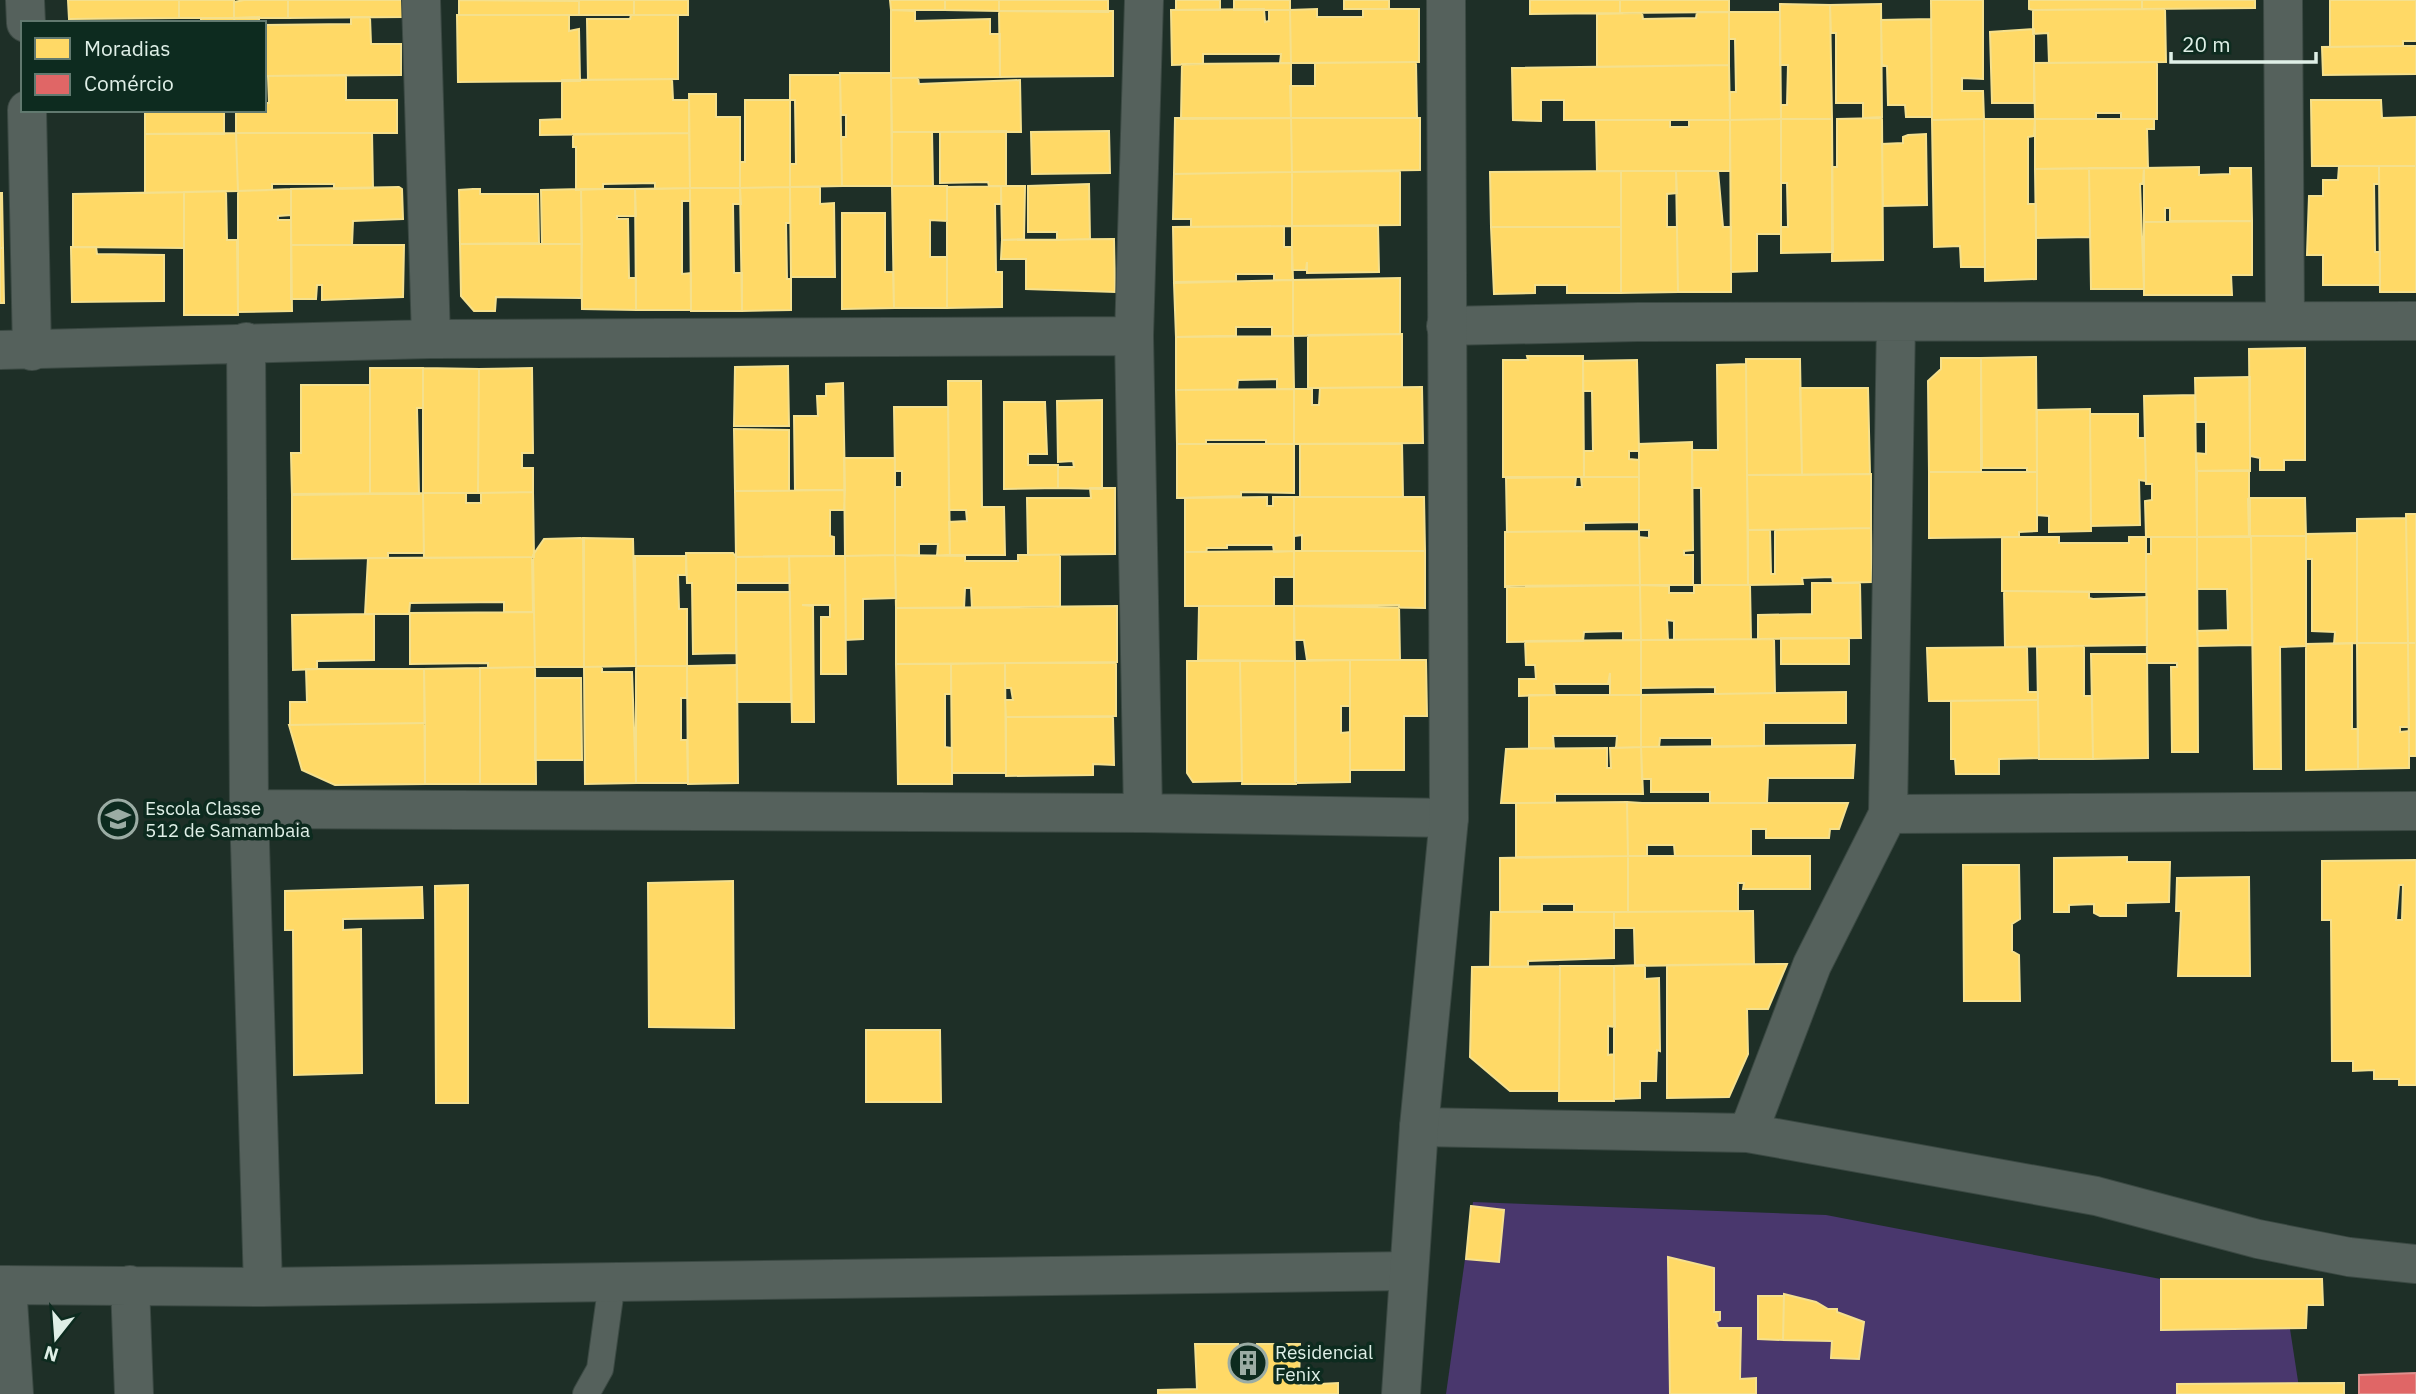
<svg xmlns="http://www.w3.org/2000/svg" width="2416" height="1394" font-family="'IBM Plex Sans',sans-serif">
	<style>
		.green { fill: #49376d }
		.homes { fill: #ffd966; stroke: #f5e08d; stroke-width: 2; fill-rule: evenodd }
		.shops { fill: #e06666; stroke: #e08f8d; stroke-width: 2 }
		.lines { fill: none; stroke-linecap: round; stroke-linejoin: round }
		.service-casing { stroke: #3b4943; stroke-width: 28 }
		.minor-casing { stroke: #3b4943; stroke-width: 40 }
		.tertiary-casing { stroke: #3b4943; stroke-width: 40 }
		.service { stroke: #55615c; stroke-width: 26 }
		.minor { stroke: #55615c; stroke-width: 38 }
		.tertiary { stroke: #55615c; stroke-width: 38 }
		.labels { text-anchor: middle; stroke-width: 7; stroke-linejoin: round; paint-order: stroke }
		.poi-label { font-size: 19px; fill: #dfefe7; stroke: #0d2b1f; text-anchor: start }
	</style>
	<rect width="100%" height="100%" fill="#1e2f27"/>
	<path class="green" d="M1473,1202l353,13 460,88 14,91h-854z"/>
	<path class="homes" d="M68,0h111v18l-110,1z
		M179,0h55v18h-55z
		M244,0h44v18h-54v-16z
		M288,0h115v17l-115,1z
		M459,0l120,1v14h-120z
		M634,0h54v15h-54z
		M634,0v15h-55v-15z
		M890,0h55v10h-54z
		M945,0h54v11l-54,-1z
		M999,0h109v12l-109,-1z
		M1176,0h44v10h-44z
		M1234,0h56v10h-56z
		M1344,0h45v9h-45z
		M1530,0h90v13l-90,1z
		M1620,0h109v12l-109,1z
		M1931,0h52v79l-21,-1v13h21l1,28 -52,1z
		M2029,0h113v9l-109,1 -4,-1z
		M2142,0h113v8l-113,1z
		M2330,0h86v41h-13v5l-73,1z
		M1780,4l50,1 2,114h-51v-14h6l1,-40h-8z
		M1881,4l1,113 -19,1v-15h-27v-70h-5l-1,-28z
		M1264,9l1,13 4,-1v-11h21l1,53h-11l1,-9h-78v10l-31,1 -1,-55z
		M1317,9v8h46v-8h56v53l-128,1 -1,-53z
		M2165,9l1,53 -117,1 -1,-30 -15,1v-24z
		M891,10l24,1v10l75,-2v15h10v43l-109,1z
		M999,11h114v65l-113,1z
		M1697,12h32v53l-132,2v-53l45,-1 1,6 53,-1z
		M1729,12h51l1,107 -51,1v-28h6l-1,-53h-6z
		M457,15h112v16l10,-2 1,52 -122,1z
		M631,15h47v64l-90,1 -1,-61h43z
		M259,17v6h-24l-1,-5z
		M351,17h19l1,27h30v31l-137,1v-51l87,-1z
		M201,18h33l1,5h-34z
		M1931,19l1,98h-26l-1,-12h-17l-1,-39 -5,-1 -1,-45z
		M2034,29v74h-42l-2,-71z
		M2403,46h13v28l-93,1 -1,-28z
		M1416,62l1,56h-126l-1,-32h25v-23z
		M2157,62v57h-36v-6h-25v6h-61l-1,-56z
		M1291,63v55l-110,1 1,-55z
		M1729,65l1,55h-166v-20h-23v21l-28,-1 -1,-52z
		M840,73h51l1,113h-50l-1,-49h5v-22h-5z
		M346,75v25h51v33h-161v-23h28v-7h5l-1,-27z
		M790,75h50l2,111 -52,1v-23h6l-1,-64h-5z
		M891,78h27l1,6 101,-4 1,52h-129z
		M672,79l1,21h16v33l-149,2v-15l22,-1v-39z
		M689,94h27v23h24v71h-50z
		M745,100h45v87l-50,1v-26h5z
		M2311,100h70l1,18 34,-1v49h-104z
		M145,110h79v24h-79z
		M1175,118h116l1,54 -118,2z
		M1291,118h129v52l-128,2z
		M1882,118l1,142 -51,1v-94h5v-48z
		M1781,119h51l1,133 -52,1v-26h7l-1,-44h-6z
		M1781,119v115h-24v37l-26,1 -1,-152z
		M1984,119l1,148h-24l-1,-21 -26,1 -2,-127z
		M1984,119h51l-1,17 -6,1v67h8v75l-51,2z
		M2035,119h119v10h-7l1,39 -113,1z
		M1596,120h74v7h19v-7h41v51h-133z
		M1006,131v55h-17l-1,-4 -48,1v-51z
		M1109,131l1,42 -78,1 -1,-42z
		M892,132h40l1,54h-41z
		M236,133h136l1,55 -39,1v-5h-62v6l-34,1z
		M236,133l2,58 -93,2v-59z
		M689,133l1,55 -35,1v-6l-52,1v5l-27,1v-43h-3v-13z
		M1926,134l1,71 -44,1 -1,-62 21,-1v-6l5,-2z
		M2339,166h40v18h-5l1,68h5v33h-57v-30h-16l2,-59h14v-16h15z
		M2379,166h37v126h-36z
		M2199,167v8l31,-1v-6h21l1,53h-82v-13h-5v14h-21v-54z
		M2089,168h55l-1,15 -3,1 4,105h-53z
		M2089,168l1,69 -54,1 -1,-69z
		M1400,171v54l-108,1v-54z
		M1621,171v56h-130l-1,-55z
		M1621,171h55l1,22 -10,1v33h10l1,65 -57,1z
		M1676,171h42l5,56h8v65h-53z
		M1292,172v54l-101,1v-8h-18l1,-45z
		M1089,184l1,55 -33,1v-8h-29v-46z
		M892,186h55v35l-17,-1v37h17v51h-53z
		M1001,186v18h-6l1,68h6v35l-55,1v-121z
		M1001,186h24l-1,53 -22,1z
		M399,187l3,2 1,30 -50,2 -1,24h-61v-56z
		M790,187h30v17l14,-1 1,74h-44z
		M790,187v36h-4l1,56h4v31l-49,1 -2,-123z
		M690,188h50l1,16h-8l1,69h8v38h-51z
		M690,188v13h-8v73l9,-1v37h-55l-1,-121z
		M291,189v26l-13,1v4h13l1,91 -54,1v-121z
		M473,189h7v5h58l1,49 -79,1 -1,-54z
		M581,189l1,55h-40l-1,-54z
		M581,189h54l1,27h-19v3h11l1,59h7v32l-54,-1z
		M226,191l1,49h10l1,75h-54v-123z
		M184,192v56l-111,-1v-53z
		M0,193h2l1,55h-3z
		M842,213h43v59h8l1,36 -52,1z
		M2252,221v54h-21l1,20h-88v-73z
		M1284,226v21h8l1,33h-19v-6h-38v7l-62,1 -1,-55z
		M1292,226h86l1,46 -72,1v-11l-1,8h-14z
		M1491,227h130v66h-54v-8h-32v8l-41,1z
		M1114,239l1,53 -89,-3v-30h-25l1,-19z
		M460,244h122l-1,54 -85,-1 -1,14h-21l-13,-15z
		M291,245h113l-1,52 -81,3v-15h-5l-1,14h-25z
		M71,247h25l1,7 67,1v46l-92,1z
		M0,248h3l1,55h-4z
		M1400,278v56l-107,2v-56z
		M1293,280v56h-21v-9h-36v9l-60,1 -2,-54z
		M1402,334v53l-94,1v-53z
		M1293,336l1,53h-17v-10l-39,1 -1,10h-61v-53z
		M2305,348v112h-21v10h-24v-12l-10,-2 -1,-107z
		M1527,356h56l1,121h-81v-117h25z
		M2036,357l1,115h-10v-4h-45l-1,-110z
		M1941,358h40v114h-52l-1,-91 13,-12z
		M1746,359h54l2,116h-55z
		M1637,360l2,91h-10v8l10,1v17h-55v-26h9l-1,-60h-9v-30z
		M1746,364l2,221h-46l-1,-97h-9v-38h26l-1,-85z
		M788,366l1,60h-55l1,-59z
		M370,368h53v40h-6l2,86h-49z
		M423,368l56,1 -1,124h-55z
		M532,368l1,85h-11v15h11v24l-55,1 1,-124z
		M2250,377v94h-53l-1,-18 10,1v-32h-10l-1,-44z
		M948,381h33l1,126h22l1,48h-55l-1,-33 18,-1 -1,-11h-17z
		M843,383l2,107h-50l-1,-74h24l-1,-20h9v-12z
		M301,385h69v109l-78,1 -1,-42h10z
		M1422,387l1,56 -129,1v-55h18v16h7l1,-17z
		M1800,388h68l2,86 -68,1z
		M1294,389v55h-28v-4h-60v4h-29l-1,-54z
		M2195,395l2,142h-51l-1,-36 7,-1v-16h-6l-2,-88z
		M1102,400v89l-44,-1v-21h16l-1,-6 -15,1 -1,-61z
		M1004,402h41l2,52h-19v11h30v23l-54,1z
		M894,407h54l2,148 -13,1 1,-12h-19v12l-24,-1v-68h7v-16h-7z
		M2090,409l1,122 -42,1v-16l-12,-1v-105z
		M2090,414h48v24h7l1,43 -7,-1 1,45 -49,1z
		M734,429l55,1v61h-54z
		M1692,442l1,108 -9,1v4h9v30h-53l-1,-48 10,1v-8h-10v-86z
		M1177,444h117v49l-53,-1v4l-64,2z
		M1300,444h102l1,53h-103z
		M844,458h51v97l-50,1z
		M2249,470v28h56l1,38h-56v-37h-2l1,38h-52v-66z
		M1929,472h108v59l-18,1v5l-90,1z
		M1871,474v54l-123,2 -1,-55z
		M1576,477l-1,10h7l-1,-10h58v45l-55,1v8l-77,1 -1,-54z
		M1090,488h25v66l-87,1 -1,-57h64z
		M845,490l-1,20h-14v26l4,1v19l-98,1 -1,-66z
		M533,492l1,65 -110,1 -1,-65h43v10h15v-10z
		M423,493l1,60h-36v5l-96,1v-65z
		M1267,497v9h6v-9h21v54l-20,1 -1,-7h-46v3h-20l-1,4h-21v-54z
		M1294,497h130l1,54h-123v-16l-8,1z
		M2406,514h10v129h-8z
		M2406,518l2,125h-51v-124z
		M1871,528l1,54 -39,1 -1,-6 -30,1 1,6 -55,1v-55h22l1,44h4v-44z
		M1639,531l1,54 -135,2v-55z
		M2357,533v110l-23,1 1,-12 -23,-1v-72h-6v-25z
		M2251,536h55v110l-26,1 1,122h-27z
		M2251,536l1,109 -54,1 -1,-15 31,-1 -1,-41h-30v-52z
		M2002,537h57v6h70v-6h17v55l-144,-1z
		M2151,537h46l1,215h-26l-1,-85h6v-4h-30l-1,-109h5z
		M581,538l3,2v127h-49l-2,-112 11,-16z
		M583,538l50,1 3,127 -52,1z
		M1294,551v26h-20v29h-89v-54z
		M1294,551h131v57l-131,-2z
		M686,553h47l3,4v96l-43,1 -1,-71h-5z
		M895,555l1,43 -33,1v40l-17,1 -1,-84z
		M895,555l70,1v5h53v-6h42v52l-88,1 -1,-20h-6l-1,20h-68z
		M635,556h51v19h-8l1,34h8v57h-51z
		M789,556h56l1,118h-25v-57h9v-12h-28l11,1 1,116h-22z
		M789,556l1,27h-54v-26z
		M532,557l1,55h-29v-10l-94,1 -1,11h-44l3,-56z
		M1812,583h48l1,55 -103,1v-24l54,-1z
		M1640,585l1,55h-18v-9l-39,1 -1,9 -76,1v-56z
		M1640,585l29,1v7h25v-8h56l1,54 -77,1v-19l-7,-1 1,20h-27z
		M2004,591l85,1v6l4,1 54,-2v48l-142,2z
		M736,592h54l1,110h-54z
		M1399,605l1,55h-93l-3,-20h-10v-34z
		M1117,606v56l-221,2v-56z
		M1199,606h95l1,55 -97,-1z
		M534,612l1,55 -47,1v-5l-78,1v-51z
		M374,614v46l-57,1v8l-24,1 -1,-55z
		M1781,638h68v26h-68z
		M1774,639l1,54 -60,1v-7l-74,1v-48z
		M1641,640v55h-31v-22l-2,11h-54l1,11 -36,1v-17h17l-1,-14h-9l-1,-24z
		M2352,643v86h6v40l-52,1v-126z
		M2357,643h51l1,84h-9v5l9,-1v37l-51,1z
		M2408,643h8v113h-7z
		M2084,646v50h8l1,63h-54l-2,-112z
		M2027,647l1,45h10v8l-109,1 -2,-53z
		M2091,654h56l1,104 -55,1z
		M1350,660v46h-9v27l9,-1v50l-51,1 -4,-2v-120z
		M1350,660h76l1,56h-23v54h-54z
		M1187,661h53l2,120 -49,1 -6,-9z
		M1240,661h55l1,123h-54z
		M1005,663h111v53l-110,1 -1,-17h8l-2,-12h-6z
		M1005,663l1,110h-54l-1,-109z
		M896,664h55v30h-6v53l7,1v36h-54z
		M737,665l1,118 -50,1 -1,-118z
		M636,666h51v32h-6v42h6l1,43h-52z
		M535,667l1,117h-56v-116z
		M584,667h18v5h30l4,111 -51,1z
		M480,668v116h-55l-1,-115z
		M306,669h118l1,54 -135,2v-23h17z
		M535,678h46l1,82h-47z
		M1846,692v31h-82v23l-52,1v-9h-52l-1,9h-18v-52z
		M1529,695h112v52l-25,1 1,-12h-64l1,12h-25z
		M2038,700l1,58 -40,1v15h-43l-1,-15h-4v-58z
		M1006,717h107l1,48 -21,-1v11l-87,1z
		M425,723v61l-90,1 -33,-15 -13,-45z
		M1855,745l-2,33h-85l-1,25h-57v-11h-59v-13h-9l-1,-32z
		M1641,747l2,47h-88v9h-54l5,-54 101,-1v20h4l-1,-20z
		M1627,802l15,1h206l-9,26h-9l-1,9h-63v-9h-15v27h-76l-1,-11h-27v11h-19z
		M1627,802l1,54 -112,1v-54z
		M1628,856v56h-54v-8h-32v7l-42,1v-54z
		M1628,856h182v33h-67l1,-6h-6v28l-110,1z
		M2127,857v5h43l-1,40 -43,1v13h-26l-6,-3v-9l-25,1v7h-15v-54z
		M2416,860v225h-17v-6h-25v-9l-21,1v-10h-21l-1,-141h-9v-59zM2399,885h4l-1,35h-6z
		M1963,865h56l1,54 -8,5v27l7,4 1,46h-56z
		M2249,877l1,99h-72l3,-65h-5l1,-33z
		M733,881l1,147 -85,-1 -1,-144z
		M468,885v218h-32l-1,-217z
		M422,887l1,31 -80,1v11l18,-1 1,144 -68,2 -1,-145h-8v-39z
		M1753,911l1,53 -119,2 -1,-38h-20v-16z
		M1491,912h123v46l-86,3v6h-38z
		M1787,964l-19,45h-21l1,45 -19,43 -62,1v-133z
		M1645,965v14l14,-1 1,73 -3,-1 -1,31h-16v17l-26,1v-133z
		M1560,966h54l1,61 -7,-1v29l6,-1v47h-55z
		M1560,966l-1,125h-49l-40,-34 2,-90z
		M866,1030h74l1,72h-75z
		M1471,1206l33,4 -5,52 -33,-3z
		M1668,1257l46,11v44h6v8l-4,2 2,6h23l-1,51 16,-1v16h-86z
		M2161,1279h161l1,26h-16l-1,23 -145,2z
		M1784,1294l32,8 12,7h9v3l27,10 -5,37 -28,-1 1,-17 -49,-1z
		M1758,1296h26l-1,44 -25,-1z
		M1195,1344h43l-1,9h21l-1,-9h43l-1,41 39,-2v11h-180v-4l39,-1z
		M2344,1383v11h-167v-10z"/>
	<path class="shops" d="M2416,1373v21h-57v-19z"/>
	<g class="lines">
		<defs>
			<path id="service" d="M586,1394l14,-25 12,-87"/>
			<path id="minor" d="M25,0l1,23
				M421,0l10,339
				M2283,0l2,321
				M27,110l5,241
				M1446,326l192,-4 778,-1
				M1134,336l10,-336
				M246,342l3,467 894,4
				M0,350l431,-11 703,-3 9,477 306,5
				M249,809l14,478
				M1888,814l8,-492
				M1419,1127l329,6 64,-168 76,-151 528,-3
				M1748,1133l348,63 162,43 91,18 67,7
				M0,1285l263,2 1146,-16
				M7,1285l7,109
				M130,1285l4,109"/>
			<path id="tertiary" d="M1401,1394l18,-267 30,-309 -3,-818"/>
		</defs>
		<use href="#service" class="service-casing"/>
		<use href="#minor" class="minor-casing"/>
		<use href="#tertiary" class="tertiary-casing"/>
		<use href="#service" class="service"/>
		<use href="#minor" class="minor"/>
		<use href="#tertiary" class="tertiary"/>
	</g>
	<defs>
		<symbol id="school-ring" viewBox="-11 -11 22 22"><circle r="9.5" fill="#0d2b1f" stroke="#9baca4" stroke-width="1.5"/><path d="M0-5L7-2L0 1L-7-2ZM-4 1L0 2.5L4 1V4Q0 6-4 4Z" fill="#9baca4"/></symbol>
		<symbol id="building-ring" viewBox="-11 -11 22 22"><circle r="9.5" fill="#0d2b1f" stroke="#9baca4" stroke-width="1.5"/><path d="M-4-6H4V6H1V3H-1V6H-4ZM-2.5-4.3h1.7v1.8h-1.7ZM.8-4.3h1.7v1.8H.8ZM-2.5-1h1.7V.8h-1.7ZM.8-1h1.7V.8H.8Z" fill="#9baca4"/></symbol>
	</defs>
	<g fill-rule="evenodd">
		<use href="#school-ring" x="96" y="797" width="44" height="44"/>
		<use href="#building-ring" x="1226" y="1341" width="44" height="44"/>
	</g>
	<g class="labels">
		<g class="poi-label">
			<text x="145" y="815">Escola Classe<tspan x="145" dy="22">512 de Samambaia</tspan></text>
			<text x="1275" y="1359">Residencial<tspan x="1275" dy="22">Fenix</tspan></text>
		</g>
	</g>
	<rect x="21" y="21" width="245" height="91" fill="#0d2b1f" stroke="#61796f" stroke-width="2"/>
	<rect x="35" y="38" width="35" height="21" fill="#ffd966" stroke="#61796f" stroke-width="2"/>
	<text x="84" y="56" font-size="21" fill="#dfefe7">Moradias</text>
	<rect x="35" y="74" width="35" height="21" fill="#e06666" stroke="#61796f" stroke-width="2"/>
	<text x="84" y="91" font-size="21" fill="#dfefe7">Comércio</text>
	<g transform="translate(56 1338) rotate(197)" stroke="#0d2b1f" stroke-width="5" paint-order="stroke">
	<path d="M0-5L12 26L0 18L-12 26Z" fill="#dfefe7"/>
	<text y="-10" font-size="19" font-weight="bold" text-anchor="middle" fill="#dfefe7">N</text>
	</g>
	<path d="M2171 52v10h145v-10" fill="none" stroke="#dfefe7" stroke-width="3.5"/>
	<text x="2182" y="52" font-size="21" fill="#dfefe7" stroke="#0d2b1f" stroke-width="5" paint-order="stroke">20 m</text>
</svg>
